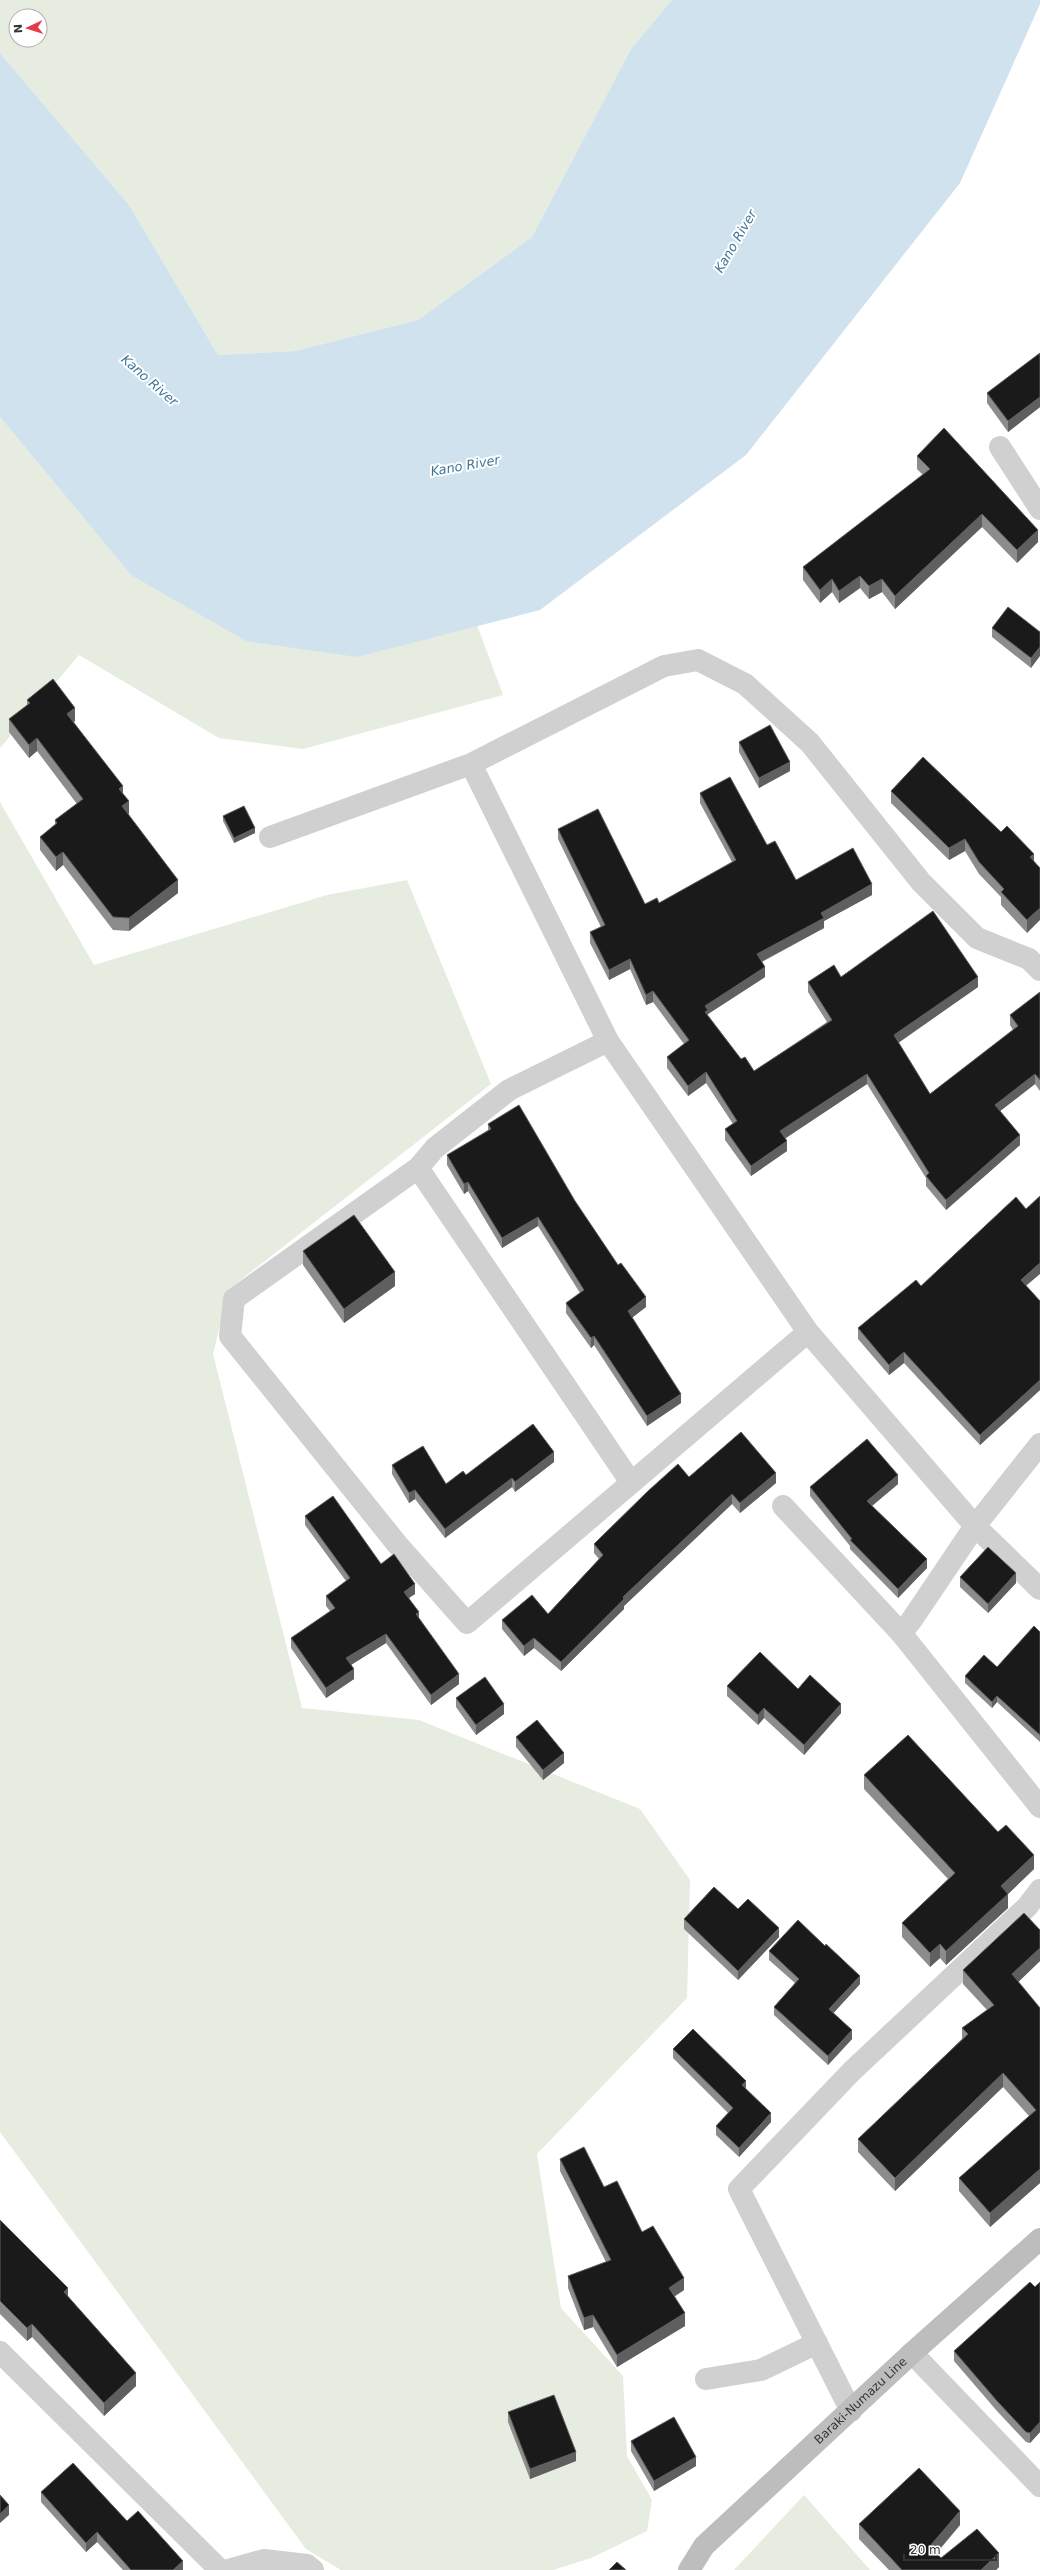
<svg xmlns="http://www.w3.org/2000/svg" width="1040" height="2570" font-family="'DejaVu Sans',sans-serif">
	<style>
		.green { fill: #e6ecdf; fill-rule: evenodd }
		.water { fill: #cfe2ee }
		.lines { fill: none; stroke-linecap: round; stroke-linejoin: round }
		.street { stroke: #d0d0d0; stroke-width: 22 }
		.secondary { stroke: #bdbdbd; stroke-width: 22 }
		.wall { fill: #8c8c8c }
		.shaded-wall { fill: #5f5f5f }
		.building { fill: #1a1a1a; stroke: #5f5f5f }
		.labels { text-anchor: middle; stroke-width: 4; stroke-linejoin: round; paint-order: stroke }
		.street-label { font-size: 12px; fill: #333; stroke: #fff }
		.water-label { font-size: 13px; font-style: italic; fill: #3f7597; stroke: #fff }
	</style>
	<rect width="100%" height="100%" fill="#fff"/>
	<path class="green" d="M0,0h672l-41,49 -99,188 -114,83 -123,31 -77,4 -89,-150 -129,-152zM16,16h24v24h-24z
		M0,417l131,158 226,82 120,-32 26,70 -200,54 -84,-11 -140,-83 -79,93z
		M0,802l94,163 233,-70 80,-15 84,204 -262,205 -16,65 89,354 117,12 221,89 50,71 -3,118 -150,156 24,154 62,68 4,80 25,44 -5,31 -56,27 -38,12h-212l-35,-21 -306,-417z
		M804,2495l66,75h-136z"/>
	<path class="water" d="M672,0h368v4l-80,179 -214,272 -206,155 -183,47 -111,-16 -115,-66 -131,-158v-364l129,152 89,150 77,-4 123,-31 114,-83 99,-188z"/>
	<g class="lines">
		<path class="street" d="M1000,447l40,62
			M471,764l137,277 200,291 167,194 65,63
			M270,837l201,-73 193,-98 34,-6 47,24 65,59 111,139 56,56 52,21 11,11
			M608,1041l-99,49 -74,58 -17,20 -184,131 -4,37 167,208 70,79 341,-291
			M418,1168l212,313
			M1040,1444l-65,82 -64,95 -10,12 139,174
			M783,1506l118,127
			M0,2352l220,218
			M912,2353l128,133
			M706,2379l55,-9 56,-27
			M851,2411l-112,-222 113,-118 175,-164 13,-17
			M228,2570l36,-10 43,5 6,5"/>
		<path class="secondary" id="s1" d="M689,2570l15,-24 208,-193 128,-114"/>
	</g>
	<path class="wall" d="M1040,353v54l-32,25 -21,-29v-10z
		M917,456l121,86 -21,21 -35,-36 -87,82 -13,-17 -13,7 -9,-11 -21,15 -7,-11 -12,11 -17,-23v-13l120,-92 -6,-6z
		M992,628l48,4 -9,36 -39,-31z
		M27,700l48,21 -1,1 49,71 6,21h-1l50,79 -49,38 -16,-1 -50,-65 -7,6 -16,-21v-13l15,-12v-5l22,-16 -40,-53 -8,7 -20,-26v-13l18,-14z
		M739,742l51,29 -31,17 -20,-36z
		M891,791l110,41 33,22 -7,79 -26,-28v-8l-22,-23 -14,-23 -16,9 -58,-57z
		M700,793l67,52 29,35 76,15 -48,26v7l-62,34 3,15 -57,37v1l33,44 13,12 73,-49 -19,-30v-10l33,-5 137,10 -80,55 32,52 83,-64 -3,-5v-10l30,-23v99l-5,-7 -35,27 20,34 -74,65 -20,-24v-8l-59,-94 -82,54 2,13 -36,25 -26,-36v-11l8,-5 -27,-41 -18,13 -21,-28v-11l17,-13 -31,-42 -7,3 -16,-36 -21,11 -19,-37v-11l11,-5 -43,-88v-10l87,75 14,-1 73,-41 -32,-59z
		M223,816l32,17 -21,10 -11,-22z
		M488,1124l87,77 71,106 -14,10 49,86 -34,23 -53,-81 -3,3 -25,-35v-10l14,-10 -42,-67 -36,22 -34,-57 -4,3 -17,-29v-10l41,-25z
		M303,1251l92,35 -51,37 -41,-58z
		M921,1286h105l14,15v89l-60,55 -76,-82 -15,12 -31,-36v-11z
		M554,1462l-39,30 -3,-5 -67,51 -30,-39 -6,4 -17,-29v-9l54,19 20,-9z
		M689,1477l87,6 -36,30 -8,-9 -108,102v3l-63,62 -27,-23 -10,8 -22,-27v-9l46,-6 51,-55 -5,-6v-9z
		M898,1484l-26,22 55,62 -29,30 -48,-49v-3l-40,-50v-9z
		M305,1516l76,48 34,30 -6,4 10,20 40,66 -28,21 -45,-62 -35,22 3,14 -28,19 -35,-50v-10l39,-27 -4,-5v-10l20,-15 -41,-56z
		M960,1577l56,6 -28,30 -28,-26z
		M1040,1632v110l-43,-40 -5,6 -27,-25v-7l32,-9z
		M727,1686l71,3 43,24 -37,42 -40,-37 -6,7 -31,-29z
		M456,1698l48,16 -28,21 -20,-28z
		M516,1737l48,26 -21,17 -27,-33z
		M864,1775l134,57 36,37 -26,25v14l-62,57 -6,-7 -10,9 -28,-30v-14l46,-44 -84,-90z
		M738,1909l41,28 -41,43 -54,-51v-10z
		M1040,1930v31l-22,21 22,26v175l-50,44 -31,-36v-13l70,-62 -26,-29 -108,104 -37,-39v-13l104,-100v-11l25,-18 -24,-26v-14z
		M769,1951l91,33 -27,29 19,26 -24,26 -54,-50v-8l21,-24 -26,-23z
		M673,2049l98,73 -32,35 -23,-22v-9l12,-13 -55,-55z
		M560,2159l44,28 38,45 42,58 -9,6 10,30 -68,41 -24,-40 -9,3 -16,-42v-12l38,-14 -46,-91z
		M0,2220l68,76 68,90 -32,30 -72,-79 -5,4 -27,-27z
		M1040,2282v150l-10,11 -4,-1 -29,-31 -43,-50v-10z
		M508,2412l68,49 -46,18 -22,-57z
		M631,2441l65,25 -42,25 -23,-40z
		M41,2492l86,29 56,49h-60l-26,-28 -11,10 -45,-50z
		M859,2524l101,1 -23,28 4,5 58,9 -3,3h-107l-30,-31z"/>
	<path class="shaded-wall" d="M1040,397v10l-32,25v-11z
		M982,514v13l-87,82v-13z
		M1038,530v12l-21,21v-13z
		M860,576v12l-21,15v-12z
		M832,579v13l-12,11v-13z
		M882,579v13l-13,7v-13z
		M1040,647v9l-9,12v-10z
		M75,708v13l-8,6v-13z
		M37,738v13l-8,7v-13z
		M790,762v9l-31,17v-10z
		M123,786v13l-4,-10z
		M129,801v13l-7,5v-13z
		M255,828v5l-21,10v-5z
		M965,839v12l-16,9v-12z
		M63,852v13l-7,6v-14z
		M1034,854v12l-4,-9z
		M178,880v13l-49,38v-13z
		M872,884v11l-48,26v7l-67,36v-10l64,-41z
		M1040,908v12l-13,13v-13z
		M630,959v10l-21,11v-10z
		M765,967v10l-57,37v6l-3,2v-16z
		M978,977v10l-84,59v-11z
		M653,991v11l-7,3v-10z
		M706,1072v11l-18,13v-10z
		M867,1074v10l-87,58v-11z
		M1035,1074v10l-40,31v-10z
		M1020,1135v10l-74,65v-10z
		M787,1141v10l-36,25v-10z
		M468,1182v9l-4,3v-10z
		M538,1217v9l-36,22v-10z
		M1040,1263v11l-19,16v-10z
		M395,1272v14l-51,37v-14z
		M646,1297v10l-18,14v-10z
		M594,1336v9l-3,3v-10z
		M904,1352v11l-15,12v-10z
		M1040,1380v10l-60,55v-10z
		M681,1394v9l-34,23v-10z
		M554,1452v10l-39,30v-10z
		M776,1473v10l-36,30v-10z
		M898,1475v9l-31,26v-9z
		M512,1478v9l-67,51v-9z
		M415,1490v9l-6,4v-10z
		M732,1494v10l-108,102v3l-63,62v-9l62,-65z
		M927,1559v9l-29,30v-9z
		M1016,1573v10l-28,30v-9z
		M415,1584v10l-11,7v-9z
		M419,1612v10l-3,-8z
		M386,1634v9l-40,25v-10z
		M534,1638v10l-10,8v-10z
		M354,1669v10l-28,19v-10z
		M459,1674v10l-28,21v-10z
		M997,1696v6l-5,6v-6z
		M504,1704v10l-28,21v-10z
		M841,1704v9l-37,42v-10z
		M764,1708v10l-6,7v-10z
		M564,1753v10l-21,17v-10z
		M1034,1855v14l-26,25v14l-62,57v-14l55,-65z
		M779,1928v9l-41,43v-9z
		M940,1944v14l-10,9v-14z
		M1040,1948v13l-28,27v-14z
		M860,1976v8l-31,34v-9z
		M852,2030v9l-24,26v-9z
		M1003,2073v14l-108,104v-13z
		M746,2081v9l-4,-5z
		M771,2113v9l-32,35v-9z
		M1040,2169v14l-50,44v-14z
		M684,2278v12l-15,10v-12z
		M68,2288v14l-4,-10z
		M685,2313v13l-68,41v-12z
		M593,2315v12l-9,3v-12z
		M32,2324v13l-5,4v-13z
		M136,2373v13l-32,30v-13z
		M1040,2422v10l-10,11v-10z
		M576,2452v9l-46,18v-10z
		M696,2457v9l-42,25v-10z
		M9,2505v10l-9,8v-9z
		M960,2511v14l-30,35v-14z
		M97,2532v10l-11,10v-9z
		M999,2553v14l-3,3h-15z
		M183,2561v9h-10z"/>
	<path class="building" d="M1040,353v44l-32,24 -21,-28z
		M944,428l94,102 -21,20 -35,-36 -87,82 -13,-17 -13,7 -9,-10 -21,15 -7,-12 -12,11 -17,-23 127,-98 -13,-13z
		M1008,607l32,25v15l-9,11 -39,-30z
		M53,679l22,29 -8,6 56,72 -4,3 10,12 -7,5 56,74 -49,38 -16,-1 -50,-65 -7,5 -16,-20 17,-14 -2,-3 28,-21 -46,-61 -8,7 -20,-26 21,-16 -3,-3z
		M770,725l20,37 -31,16 -20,-36z
		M923,757l78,75 6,-6 27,28 -4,3 10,11v40l-13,12 -26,-28 3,-3 -25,-27 -14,-23 -16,9 -58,-57z
		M730,777l37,68 8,-4 21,39 57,-32 19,36 -51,29 3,5 -67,36 8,13 -60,39 3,4 -3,2 36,47 4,-2 9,14 78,-51 -24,-38 26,-17 7,12 92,-66 45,66 -84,58 36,59 88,-68 -8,-11 30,-23v88l-5,-6 -40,31 25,30 -74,65 -20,-24 3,-3 -62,-99 -87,57 7,10 -36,25 -26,-37 12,-8 -31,-49 -18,14 -21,-29 22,-17 -36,-49 -7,4 -16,-36 -21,11 -19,-38 15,-7 -47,-96 40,-20 47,95 12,-6 2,5 77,-43 -36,-67z
		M244,806l11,22 -21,10 -11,-22z
		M519,1105l56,96 43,64 3,-2 25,34 -18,14 53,83 -34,22 -53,-80 -3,2 -25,-35 18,-13 -46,-73 -36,21 -34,-56 -4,2 -17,-29 44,-26 -3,-5z
		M1040,1196v67l-19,17 19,21v79l-60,55 -76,-83 -15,13 -31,-37 58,-48 5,6 95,-89 10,12z
		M354,1215l41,57 -51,37 -41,-58z
		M533,1424l21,28 -39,30 -3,-4 -67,51 -30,-39 -6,3 -17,-28 31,-19 23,38 17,-13 3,4z
		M741,1432l35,41 -36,30 -8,-9 -109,103 1,2 -63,63 -27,-24 -10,8 -22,-26 30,-25 16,19 55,-59 -9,-11 54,-53 30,-27 11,13z
		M867,1439l31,36 -31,26 60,58 -29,30 -48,-49 2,-1 -42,-52z
		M333,1496l48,68 13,-10 21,30 -11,8 15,20 -3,2 43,60 -28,21 -45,-61 -40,24 8,11 -28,19 -35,-50 44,-30 -9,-12 24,-18 -45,-62z
		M988,1547l28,26 -28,31 -28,-27z
		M1034,1626l6,6v103l-43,-39 -5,6 -27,-26 19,-21 13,12z
		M760,1652l38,37 12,-14 31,29 -37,41 -40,-37 -6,7 -31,-29z
		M485,1677l19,27 -28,21 -20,-27z
		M537,1720l27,33 -21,17 -27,-33z
		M908,1735l90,97 8,-7 28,30 -33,31 7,8 -62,57 -6,-7 -10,9 -28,-30 53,-50 -91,-98z
		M714,1887l24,22 10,-10 31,29 -41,43 -54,-52z
		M1024,1913l16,17v18l-28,26 28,34v161l-50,44 -31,-35 77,-68 -33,-37 -108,105 -37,-39 110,-105 -6,-6 32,-23 -31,-35z
		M798,1920l27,26 1,-2 34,32 -31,33 23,21 -24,26 -54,-49 25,-28 -30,-28z
		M693,2029l53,52 -4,4 29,28 -32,35 -23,-22 17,-18 -60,-59z
		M584,2147l20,40 13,-6 25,51 11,-6 31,52 -15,10 16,25 -68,42 -24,-40 -9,3 -16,-42 43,-16 -51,-101z
		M0,2220l68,68 -4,4 72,81 -32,30 -72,-79 -5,4 -27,-27z
		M1030,2282l5,5 5,-5v140l-10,11 -4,-1 -29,-31 -43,-50z
		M554,2395l22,57 -46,17 -22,-57z
		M674,2417l22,40 -42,24 -23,-40z
		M73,2463l54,58 11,-10 45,50 -10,9h-42l-34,-38 -11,11 -45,-51z
		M919,2468l41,43 -30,35 11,12 36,-29 22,24 -18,17h-79l-43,-46z
		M0,2495l9,10 -9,9z
		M617,2562l9,8h-17z"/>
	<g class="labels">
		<g class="street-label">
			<text dy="4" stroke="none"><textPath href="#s1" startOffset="242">Baraki-Numazu Line</textPath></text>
		</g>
		<g class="water-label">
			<text transform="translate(735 241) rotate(-60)" y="5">Kano River</text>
			<text transform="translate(150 380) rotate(41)" y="5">Kano River</text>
			<text transform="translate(465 465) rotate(-10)" y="5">Kano River</text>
		</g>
	</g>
	<g transform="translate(28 28) rotate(266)"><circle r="19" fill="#ffffff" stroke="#adadad"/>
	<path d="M0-3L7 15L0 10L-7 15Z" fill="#e63946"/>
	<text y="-6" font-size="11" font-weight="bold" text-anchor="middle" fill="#333333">N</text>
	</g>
	<path d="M904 2554v6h92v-6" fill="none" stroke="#333333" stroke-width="2"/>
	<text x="910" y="2554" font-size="12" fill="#333333" stroke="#ffffff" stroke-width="3" paint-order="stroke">20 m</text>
</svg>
